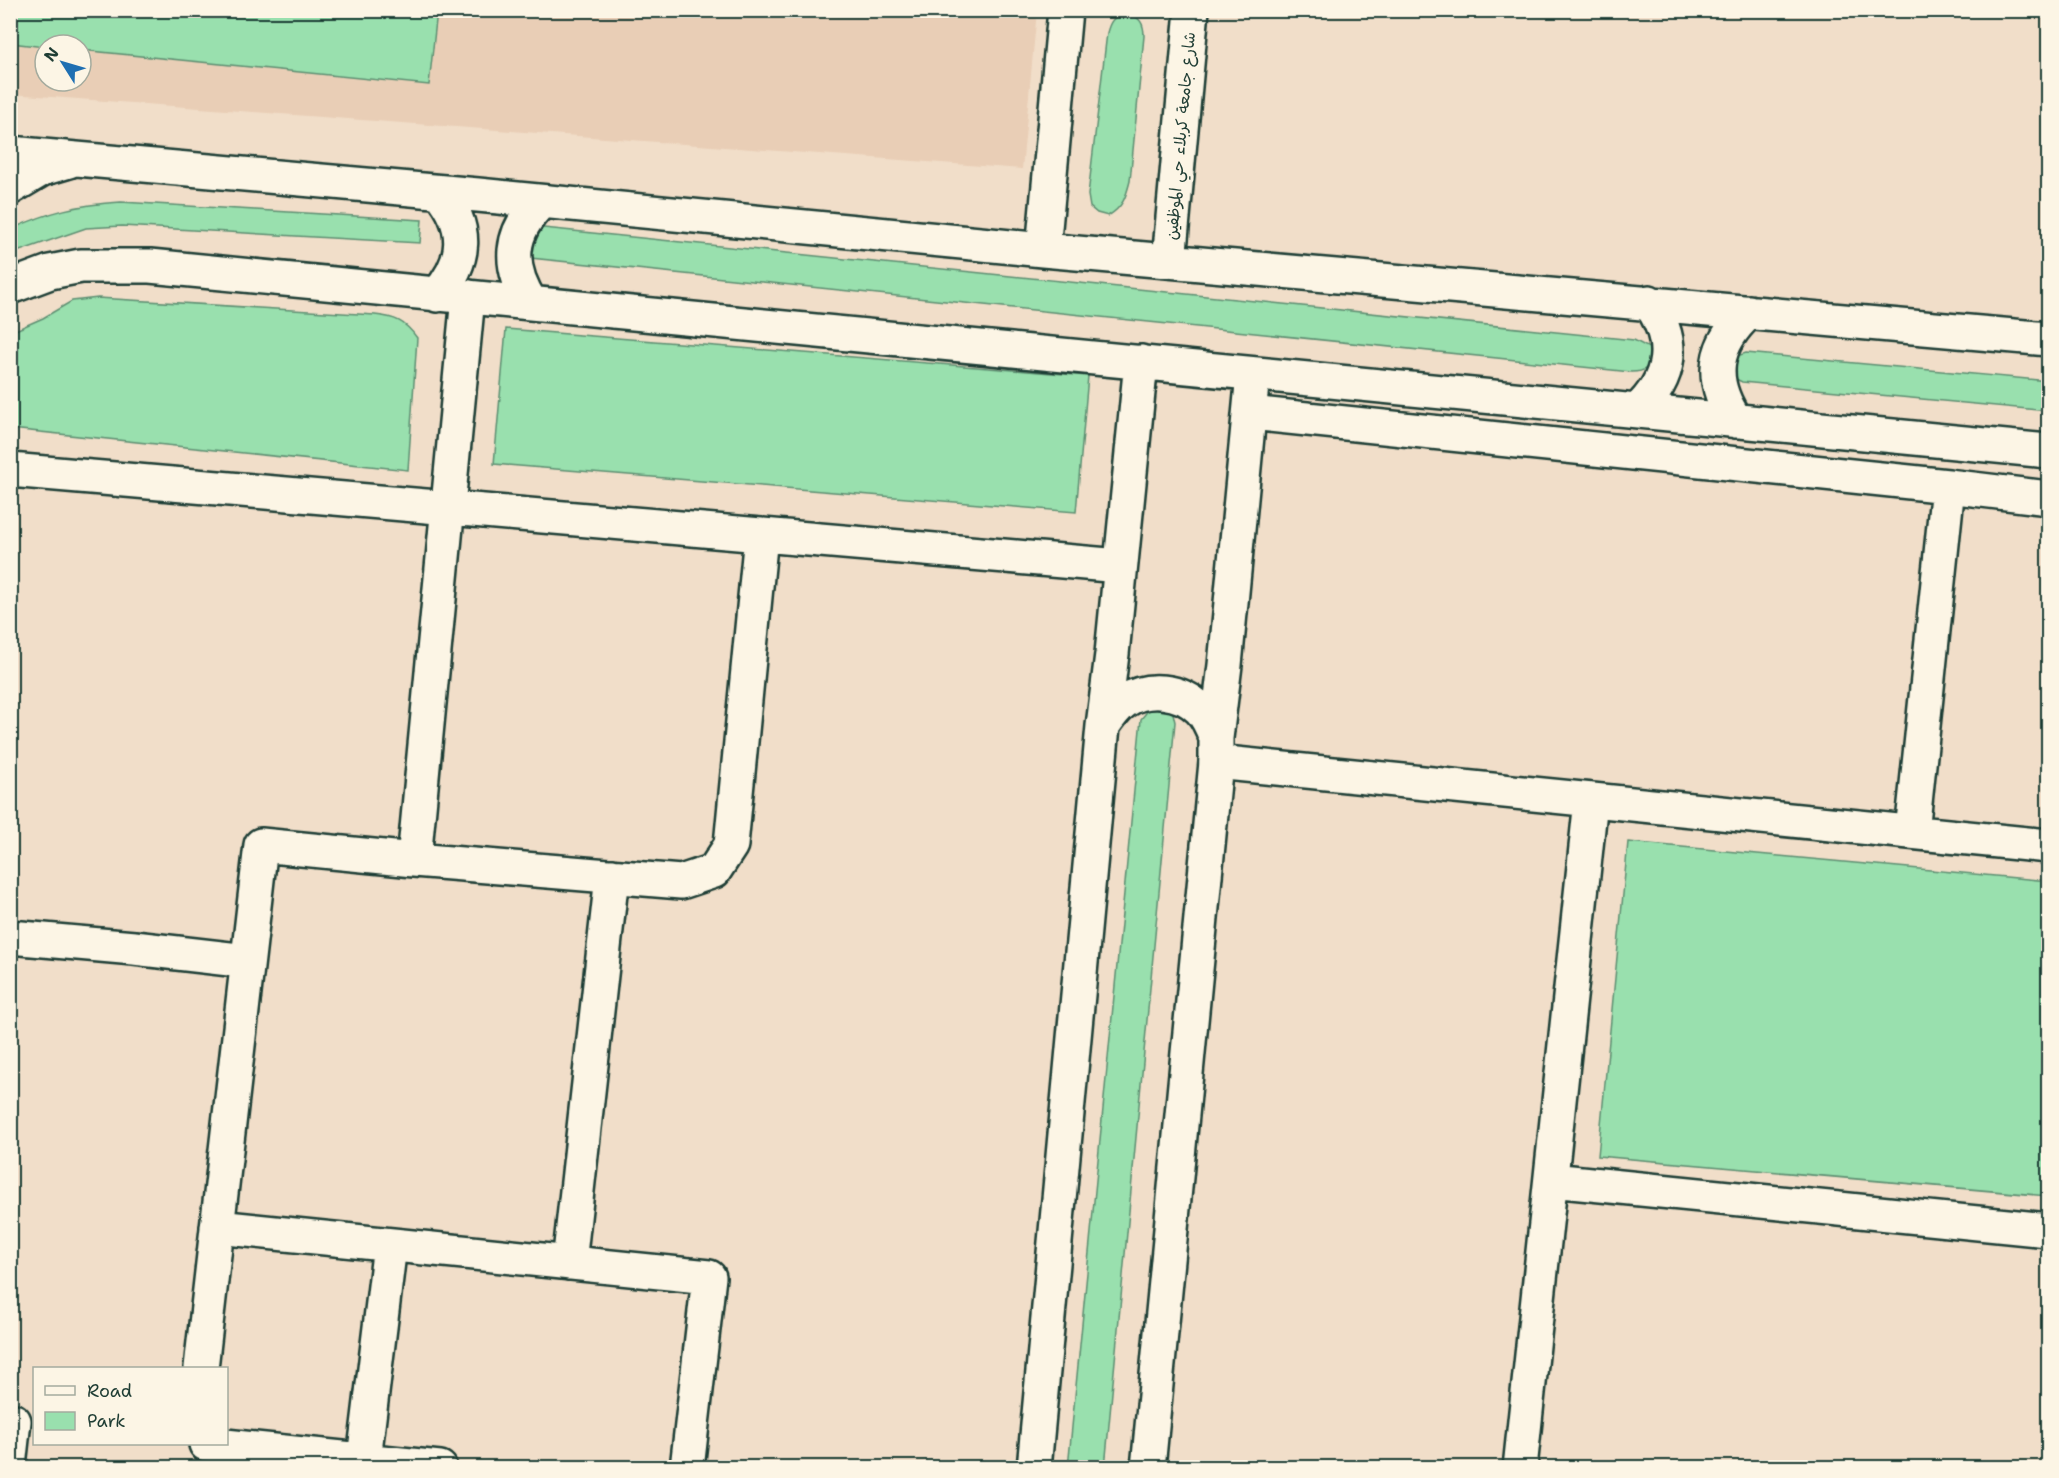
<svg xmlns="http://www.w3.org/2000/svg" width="2059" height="1478" font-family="'Shantell Sans','Playpen Sans Arabic',sans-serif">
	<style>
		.built { fill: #e9ceb6; fill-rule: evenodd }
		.green { fill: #99e0ae; stroke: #5c8e71; stroke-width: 1.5 }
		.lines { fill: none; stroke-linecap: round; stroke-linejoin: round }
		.minor-casing { stroke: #1f3d34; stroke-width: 38 }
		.major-casing { stroke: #1f3d34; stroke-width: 38 }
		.minor { stroke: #fcf5e5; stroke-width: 33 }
		.major { stroke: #fcf5e5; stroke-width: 33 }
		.labels { text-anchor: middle; stroke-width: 6; stroke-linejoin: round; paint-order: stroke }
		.street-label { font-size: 16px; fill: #1f3d34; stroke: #fcf5e5 }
	</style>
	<rect width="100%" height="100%" fill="#f1dec9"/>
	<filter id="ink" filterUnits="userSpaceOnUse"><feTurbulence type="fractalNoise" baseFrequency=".0167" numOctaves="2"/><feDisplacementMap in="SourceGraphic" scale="12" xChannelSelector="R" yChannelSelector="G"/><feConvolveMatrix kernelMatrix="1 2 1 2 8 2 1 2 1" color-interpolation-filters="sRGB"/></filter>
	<g filter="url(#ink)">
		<path class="built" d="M10,11h1027l-15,158 -1011,-75zM45,45h36v36h-36z"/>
		<path class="green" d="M10,11l1,-1 426,1 -8,74 -348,-35v-5h-36v2l-34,-4z
			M1127,13c13,4 17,10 17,23l-14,145c-4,16 -7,26 -22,35l-11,-3 -7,-6 -2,-12 19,-162c3,-13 7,-17 20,-20z
			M121,202l301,18 -2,23 -298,-17 -36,2 -75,26v-25c41,-18 65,-24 110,-27z
			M524,226l1110,114 15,8 3,6c-3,14 -6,18 -21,18l-1110,-115z
			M98,298l277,17c20,2 30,6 42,23l-9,132 -397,-41v-97l32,-14 29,-17z
			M506,329l582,47 -12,136 -582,-48z
			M1746,353l302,28v30l-306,-29 -8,-4v-21z
			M1150,708l22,1 3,13 -70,745 -37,1 73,-749z
			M1628,842l420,39v315l-450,-40z"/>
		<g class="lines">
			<defs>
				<path id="minor" d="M1250,413l698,73
					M10,470l1110,96
					M1216,762l832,84
					M1912,832l36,-346 100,12
					M414,860l54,-563
					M10,937l124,11 113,13
					M1551,1180l497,50
					M217,1227l492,50 -22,191
					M569,1263l43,-387
					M201,1368l60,-523 153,15 267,22 33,-11 17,-26 30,-310
					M206,1444l234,24
					M10,1457l4,-36
					M364,1459l26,-214
					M1520,1468l71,-668"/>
				<path id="major" d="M10,153l468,42 565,55 1005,89
					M10,188l32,-19 27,-8
					M1043,250l22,-240
					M1169,261l23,-251
					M10,287l40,-15 31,-6h69l1898,185
					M437,295c30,-34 32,-68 3,-103
					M531,303c-24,-37 -22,-70 10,-101
					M1637,411c35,-33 40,-69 12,-109
					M1736,421c-28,-41 -23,-76 13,-109
					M1103,726c6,-9 13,-19 22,-25 23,-15 56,-11 75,8 8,8 12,19 16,29
					M1034,1468l69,-742 9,-72 29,-292
					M1148,1468l68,-706v-24l9,-73 28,-291"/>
			</defs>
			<use href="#minor" class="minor-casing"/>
			<use href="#major" class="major-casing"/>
			<use href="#minor" class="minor"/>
			<use href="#major" class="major"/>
		</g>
	</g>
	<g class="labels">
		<g class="street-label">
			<text transform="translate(1180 136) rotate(-85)" y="6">شارع جامعة كربلاء حي الموظفين</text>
		</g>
	</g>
	<rect width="2059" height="1478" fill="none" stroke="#fcf5e5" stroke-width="36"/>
	<rect x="18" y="18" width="2023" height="1442" fill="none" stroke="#1f3d34" stroke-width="2" filter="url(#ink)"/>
	<rect x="33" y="1367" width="195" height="78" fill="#fcf5e5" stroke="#a4ab9e" stroke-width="1.5"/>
	<rect x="45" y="1386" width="30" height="9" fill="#fcf5e5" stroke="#a4ab9e" stroke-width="1.5"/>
	<text x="87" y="1397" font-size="18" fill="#1f3d34">Road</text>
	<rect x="45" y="1412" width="30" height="18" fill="#99e0ae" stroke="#a4ab9e" stroke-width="1.5"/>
	<text x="87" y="1427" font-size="18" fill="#1f3d34">Park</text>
	<g transform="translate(63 63) rotate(307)"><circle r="28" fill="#fcf5e5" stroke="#a4ab9e" stroke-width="1.5"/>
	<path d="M0-4.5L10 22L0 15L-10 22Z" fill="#1f6fb2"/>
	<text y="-9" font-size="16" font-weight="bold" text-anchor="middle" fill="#1f3d34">N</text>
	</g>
</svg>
